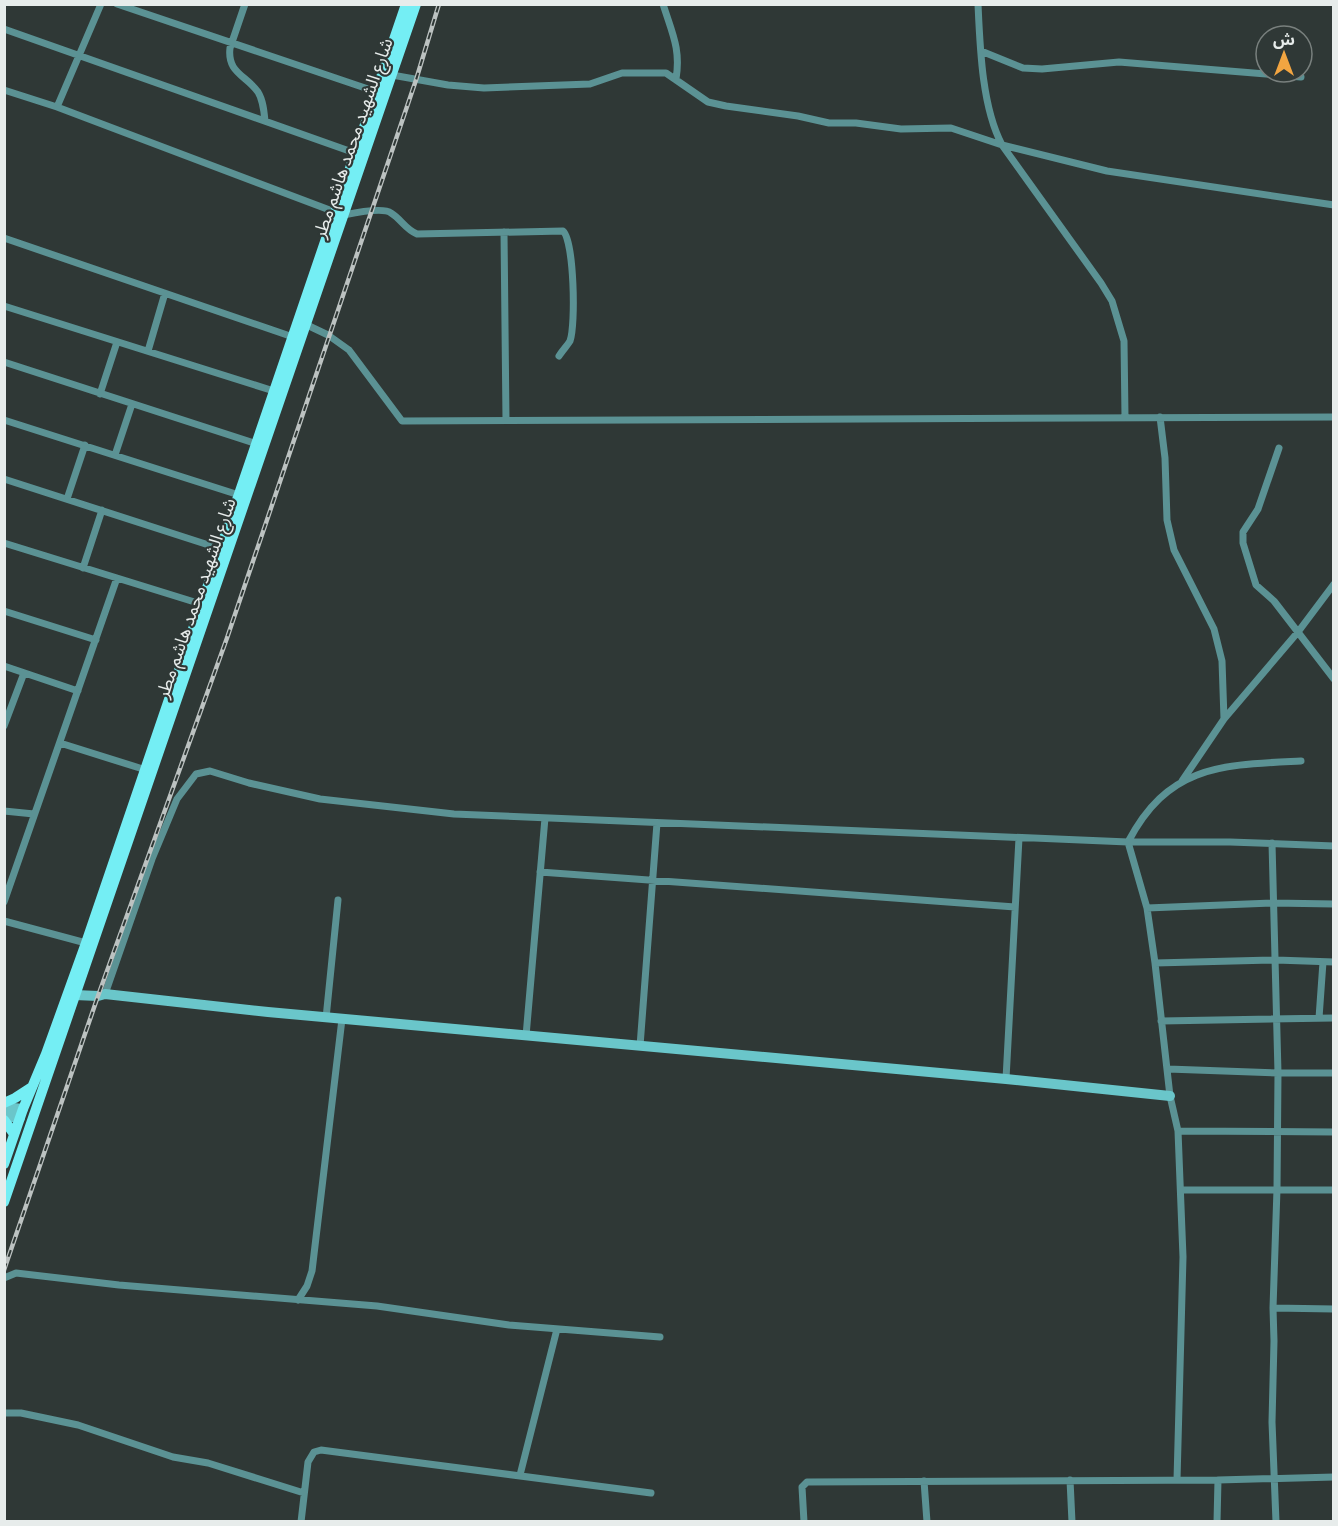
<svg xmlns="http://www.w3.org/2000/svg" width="1338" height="1526" font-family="'PT Sans Narrow','Noto Sans Arabic',sans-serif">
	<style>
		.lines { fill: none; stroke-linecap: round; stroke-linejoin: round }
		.street { stroke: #5b9294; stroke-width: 7 }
		.secondary { stroke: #6ac6ca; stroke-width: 10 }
		.primary { stroke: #74eef4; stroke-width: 10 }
		.rail-casing { stroke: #bcc2c1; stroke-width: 4.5 }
		.rail { stroke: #2f3836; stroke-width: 2; stroke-dasharray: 7; stroke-linecap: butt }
		.labels { text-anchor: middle; stroke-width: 4.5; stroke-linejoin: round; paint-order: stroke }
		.street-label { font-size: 18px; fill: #e7eceb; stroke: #2f3836 }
	</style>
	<rect width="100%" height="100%" fill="#2f3836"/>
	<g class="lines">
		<path class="street" d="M117,4l260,88
			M245,4l-15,44c-3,25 16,27 28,44 5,8 6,19 7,29
			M663,4c9,29 18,45 13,75
			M978,4c2,44 4,103 24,141l99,138 11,18 12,40 1,76
			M4,29l351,124
			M981,51l42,17 19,1 77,-7 182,15
			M392,75l56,10 36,3 106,-4 32,-11h44l42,29 18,4 72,10 31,7h27l45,6 50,-1 51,17 105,26 227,34
			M4,90l53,17 278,105
			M57,107l44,-103
			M344,215c10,-2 39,-8 47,-2 10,6 14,16 26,21l146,-3c11,10 13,93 7,110 -3,5 -8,10 -11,15
			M504,232l2,188
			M4,238l289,99
			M4,306l273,86
			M307,325l21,10 21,15 53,71 932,-4
			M148,351l17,-58
			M4,362l253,82
			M100,394l17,-52
			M1160,417l5,41 2,62 7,30 40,79 8,32 2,58
			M4,420l235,75
			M1279,448l-21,61 -15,23v11l13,42 18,16 60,78
			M115,455l17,-51
			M4,479l217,70
			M67,499l18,-54
			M4,543l197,61
			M83,568l19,-58
			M4,611l92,29
			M4,666l74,25
			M4,726l20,-53
			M60,743l86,27
			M1182,781l42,-62 74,-87 36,-48
			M4,811l30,3
			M1272,843l6,230 -1,116 -4,119
			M540,872l475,35
			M4,902l113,-324
			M1147,908l126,-5 61,1
			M4,921l82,22
			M1155,963l121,-3 58,2
			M105,994l47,-135 25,-60 19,-25 14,-3 39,12 71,16 134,15 674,28h102l104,4
			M326,1018l12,-118
			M1319,1018l4,-56
			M1161,1021l173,-3
			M526,1036l19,-218
			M640,1046l17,-223
			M1168,1069l110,4h56
			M1006,1079l13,-241
			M1178,1131l156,1
			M1181,1190h153
			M4,1278l12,-5 103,12 258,21 132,19 151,12
			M298,1300l9,-14 5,-15 30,-252
			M4,1413h17l57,12 95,32 35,6 96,30
			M520,1475l37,-146
			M1070,1480l2,42
			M1177,1480l6,-223 -5,-126 -8,-35 -15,-133 -8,-55 -19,-66c41,-78 94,-77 173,-81
			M924,1481l3,41
			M301,1522l7,-60 6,-10 7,-2 330,43
			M804,1522l-2,-35 5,-5 411,-2
			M1217,1522l1,-42 116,-3
			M1276,1522l-4,-100 2,-81 -1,-33 61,1"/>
		<path class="secondary" d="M75,995l23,1 7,-2 163,18 738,67 164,17
			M4,1107l19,2
			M4,1116l16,2"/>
		<path class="primary" d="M4,1103l11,-5 17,-11
			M4,1120l10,14
			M4,1164l19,-55 23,-55 40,-111 320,-939
			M4,1202l412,-1198"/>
		<defs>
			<path id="rail" d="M4,1270l94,-274 129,-358 189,-558 23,-76"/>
		</defs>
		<use href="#rail" class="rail-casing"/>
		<use href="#rail" class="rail"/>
	</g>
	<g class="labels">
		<g class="street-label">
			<text transform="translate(353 138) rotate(-71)" y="6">شارع الشهيد محمد هاشم مطر</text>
			<text transform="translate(196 598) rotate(-71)" y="6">شارع الشهيد محمد هاشم مطر</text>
		</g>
	</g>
	<rect width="1338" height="1526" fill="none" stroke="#e7eceb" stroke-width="12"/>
	<g transform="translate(1284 54)"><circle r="28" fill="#2f3836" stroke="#79807e" stroke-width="1.5"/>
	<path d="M0-4.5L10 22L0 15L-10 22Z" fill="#f2a541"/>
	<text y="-9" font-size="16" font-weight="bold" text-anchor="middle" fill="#e7eceb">ش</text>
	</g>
</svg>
